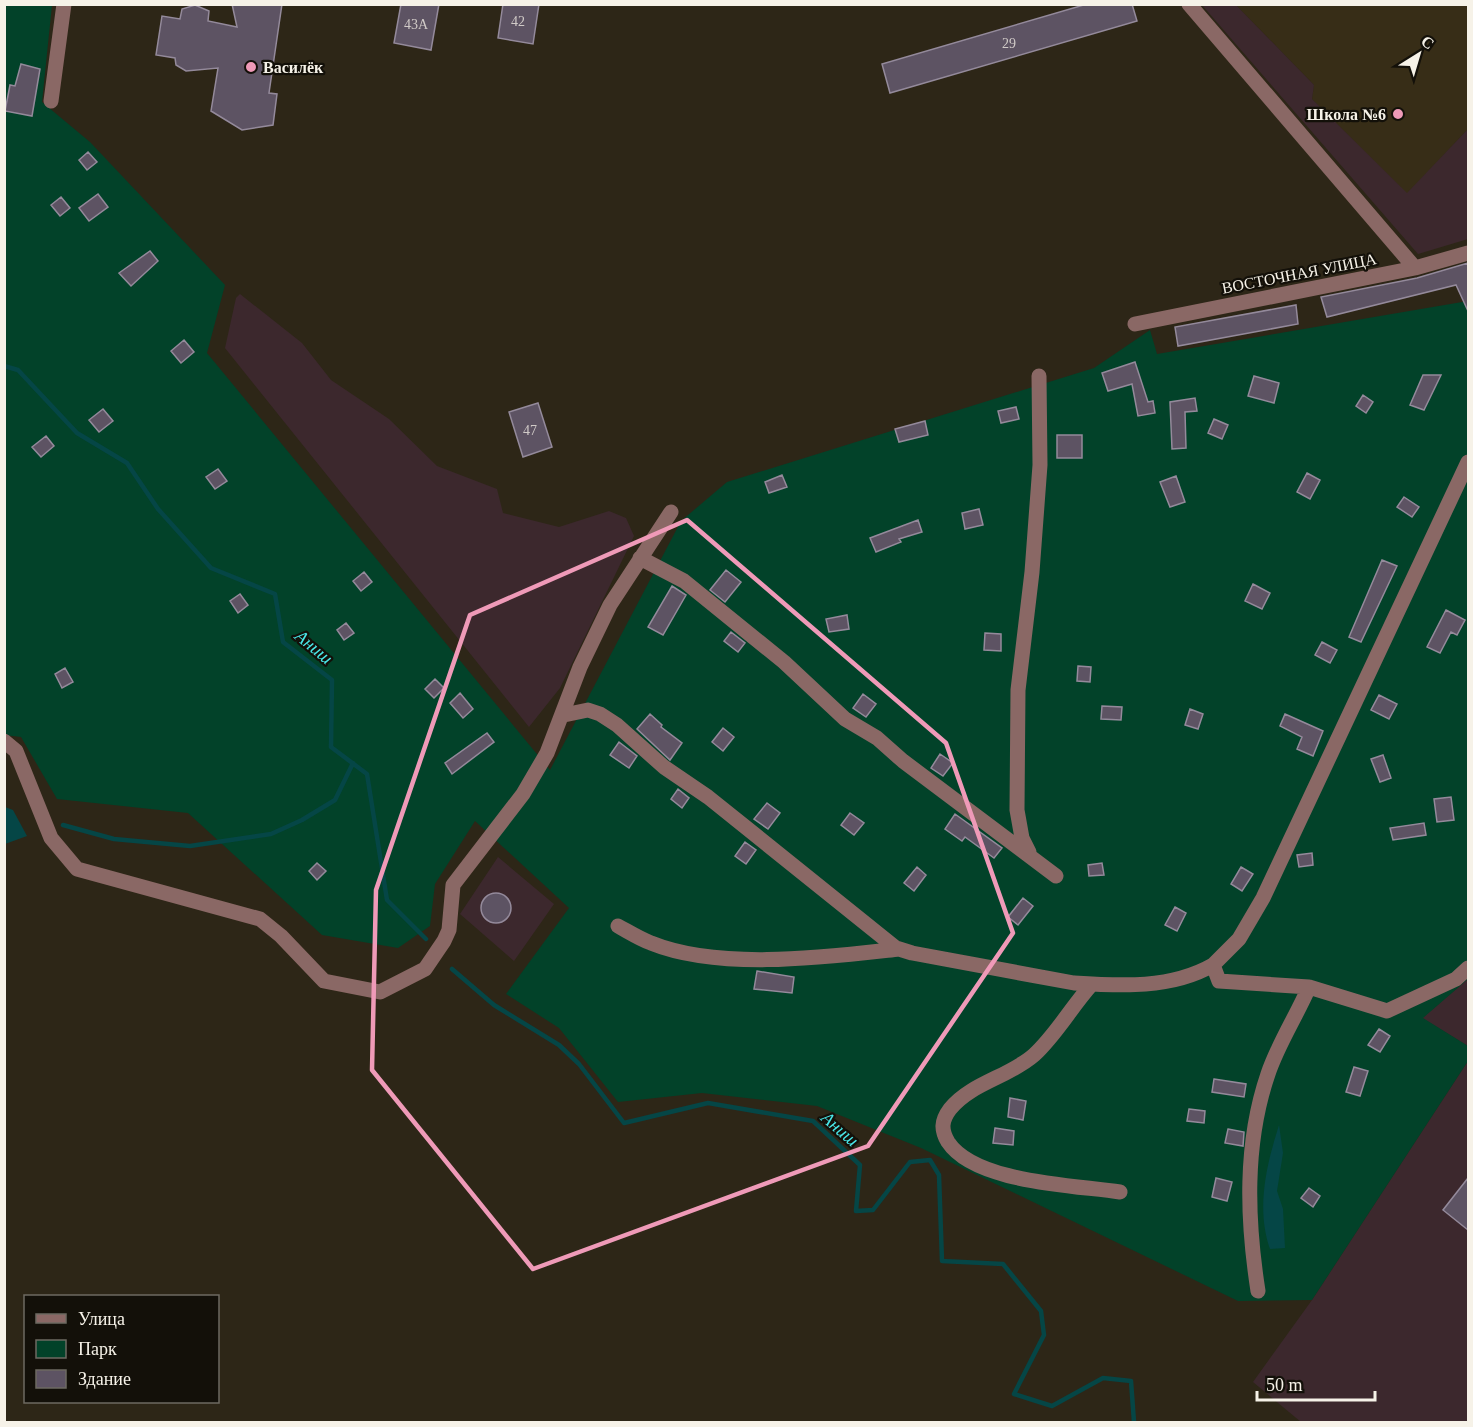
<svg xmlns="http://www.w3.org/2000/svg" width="1473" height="1427" font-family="'Times New Roman',serif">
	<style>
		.built { fill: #372d17 }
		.industrial { fill: #3c282d }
		.green { fill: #024229 }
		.water { fill: #054646 }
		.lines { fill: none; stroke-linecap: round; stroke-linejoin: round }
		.stream { stroke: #054646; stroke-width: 4.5 }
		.building { fill: #5d5363; stroke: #948a9b; stroke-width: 1.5 }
		.minor { stroke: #8a6865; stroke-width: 15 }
		.marked { fill: none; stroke: #ef9ab8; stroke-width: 4.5; stroke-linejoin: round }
		.poi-dot { fill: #ef9ab8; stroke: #131009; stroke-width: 2 }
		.labels { text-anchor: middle; stroke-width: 4.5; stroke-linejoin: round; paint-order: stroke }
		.number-label { font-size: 14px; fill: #d0cac7 }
		.poi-label { font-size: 16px; font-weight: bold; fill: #f6f2e8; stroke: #131009; text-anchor: start }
		.street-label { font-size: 16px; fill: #f6f2e8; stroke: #131009 }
		.water-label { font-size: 18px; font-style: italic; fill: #49e7e8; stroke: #131009 }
	</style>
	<rect width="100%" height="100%" fill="#2d2617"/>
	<path class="built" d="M1236,5h232v124l-61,65 -95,-95 2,-14z"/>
	<path class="industrial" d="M1202,5h34l78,80 -2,14 95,94 61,-64v110l-50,15z
		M240,294l62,49 29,37 58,39 48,47 60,23 6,24 56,14 50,-16 17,7 8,18 -74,152 -31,39 -304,-379 11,-50z
		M498,857l56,47 -40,57 -54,-47z
		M1468,979v67l-46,-28z
		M1468,1061v361h-167l-48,-40 59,-82z"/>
	<path class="green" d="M4,5h48l-10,97 48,40 135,143 -18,68 343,417 131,-249 46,-39 367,-114 56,-38 7,24 311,-53v678l-45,39 45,28v15l-156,239 -74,1 -317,-153 -104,-42 -115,-13 -84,9 -59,-74 -53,-34 63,-86 -94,-87 -40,63 -5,42 -32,22 -76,-13 -134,-122 -131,-14 -36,-62 -16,-2z"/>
	<path class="water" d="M5,807l8,3 14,26 -22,8z
		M1279,1125l4,28 -6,38 6,18 2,39 -15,1c-14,-40 -4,-83 9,-124z"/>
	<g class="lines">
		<path class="stream" d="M4,366l14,4 59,63 50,30 31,46 53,59 64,26 8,48 49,38 -1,67 36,27 20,126 39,39
			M63,825l51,14 76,7 81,-12 31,-14 33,-20 18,-37
			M452,969l42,36 65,40 20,19 45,59 84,-20 105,18 47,44 -4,46 17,-1 37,-48 20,-2 9,15 3,86 61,3 38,47 3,24 -30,59 38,12 51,-28 28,3 3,41"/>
	</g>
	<path class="building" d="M232,4h50l-13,89 8,1 -4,31 -31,5 -31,-19 7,-43 -32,3 -10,-6 -1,-7 -19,-3 6,-39 18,3 2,-10 13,-4 14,6 -1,10 29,6z
		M401,4h38l-8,46 -37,-7z
		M503,4h36l-6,40 -35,-6z
		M1087,4h45l5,17 -247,72 -8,-29z
		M21,64l19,5 -8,47 -27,-5 5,-26 5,1z
		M88,152l9,10 -10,8 -8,-10z
		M98,194l10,13 -19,14 -10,-13z
		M61,197l9,11 -10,8 -9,-11z
		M150,251l8,10 -27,25 -12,-13z
		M1468,263v48l-12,-26 -129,32 -6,-20 96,-19z
		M1296,305l2,19 -120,22 -3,-19z
		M184,340l10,12 -13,11 -10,-12z
		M1135,362l13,40 5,-1 2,12 -17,3 -6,-32 -24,7 -6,-18z
		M1423,375h18l-17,35 -14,-5z
		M1254,376l25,7 -5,20 -26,-7z
		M1363,395l10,7 -7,11 -10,-7z
		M1195,398l2,13 -12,1 1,36 -14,1 -2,-47z
		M538,403l14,44 -29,10 -14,-45z
		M1016,407l3,12 -18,4 -3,-12z
		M103,409l10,12 -14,11 -10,-12z
		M1214,419l14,6 -6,14 -14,-6z
		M925,421l3,14 -29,7 -4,-13z
		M1057,435h25v23h-25z
		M46,436l8,10 -13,11 -9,-10z
		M218,469l9,12 -12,8 -9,-12z
		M1307,473l13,7 -10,19 -13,-7z
		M782,475l5,12 -18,6 -4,-11z
		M1176,476l9,26 -15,5 -10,-25z
		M1404,497l15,10 -7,10 -15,-10z
		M979,509l4,16 -18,4 -3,-16z
		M918,520l4,12 -23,7 2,3 -25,10 -6,-14z
		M1382,560l15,6 -36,76 -12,-5z
		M726,570l15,12 -16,20 -15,-12z
		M364,572l8,10 -11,9 -8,-10z
		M1253,584l17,9 -8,16 -17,-8z
		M672,586l14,9 -23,40 -15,-8z
		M240,594l8,11 -10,8 -8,-12z
		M1446,610l19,10 -8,15 -6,-3 -11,21 -13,-6z
		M847,615l2,14 -20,3 -3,-13z
		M346,623l8,10 -10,7 -7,-10z
		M731,632l14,11 -7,9 -14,-11z
		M985,633l16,1v17l-17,-1z
		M1322,642l15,8 -7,13 -15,-8z
		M1078,666l13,1 -1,15 -13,-1z
		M65,668l8,14 -11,6 -7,-14z
		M435,679l9,9 -10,10 -9,-9z
		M460,693l13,16 -10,9 -13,-15z
		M863,694l13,10 -10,13 -13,-9z
		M1379,695l18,9 -8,15 -18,-9z
		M1102,706l20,1 -1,13 -20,-1z
		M1190,709l13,5 -5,15 -13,-4z
		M650,714l12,11 -1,2 21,16 -12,17 -33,-31z
		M1285,714l38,17 -10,25 -16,-7 5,-12 -22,-11z
		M723,728l11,9 -11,14 -11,-9z
		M487,733l7,9 -42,32 -7,-11z
		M619,742l18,14 -8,12 -19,-13z
		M940,754l13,9 -10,13 -12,-8z
		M1383,755l8,23 -11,4 -9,-23z
		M678,789l11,9 -7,10 -11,-9z
		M1451,797l3,23 -17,2 -3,-23z
		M767,803l13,10 -12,16 -14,-10z
		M850,813l14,10 -10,12 -13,-10z
		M955,814l47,34 -8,10 -29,-21 -3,4 -17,-12z
		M1424,823l2,12 -33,5 -3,-12z
		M745,842l11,8 -10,14 -11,-8z
		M1312,853l1,12 -14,2 -2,-12z
		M317,863l9,8 -9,9 -8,-9z
		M1102,863l2,12 -15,1 -1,-11z
		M917,867l9,8 -12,16 -10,-8z
		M1241,867l12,7 -11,17 -11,-7z
		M481 908a15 15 0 1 1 30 0a15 15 0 1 1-30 0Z
		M1023,898l10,8 -15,19 -10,-8z
		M1175,907l11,6 -9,18 -12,-6z
		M757,971l37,6 -2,16 -38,-4z
		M1379,1029l11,7 -10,16 -12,-7z
		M1354,1067l14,4 -8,25 -14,-4z
		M1214,1079l32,5 -2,13 -32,-5z
		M1010,1098l16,3 -3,19 -15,-3z
		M1189,1109l16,2 -1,12 -17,-2z
		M995,1128l19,3 -1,14 -20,-2z
		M1228,1129l16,3 -1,14 -18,-3z
		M1216,1178l16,4 -5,19 -15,-4z
		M1468,1178v52l-25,-20z
		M1309,1188l11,8 -7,11 -12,-9z"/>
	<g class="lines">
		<path class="minor" d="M1189,4l226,264
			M51,101l13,-97
			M1135,324l280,-56 53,-15
			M640,558l44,23 100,81 61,57 32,19 26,23 153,115
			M564,715l24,-5 12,4 17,11 47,42 44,30 188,151 16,5 162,30c47,3 97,6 139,-18
			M4,741l12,10 35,87 26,31 183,50 21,17 43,45 56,11 45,-23 19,-28 5,-11 4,-45 70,-91 24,-41 33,-86 30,-62 61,-93
			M1029,852l-7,-14 -5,-28 1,-120 14,-118 8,-107 -1,-89
			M618,926c11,6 22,13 33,17 69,28 176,14 248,6
			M1092,984c-20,22 -36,51 -58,71 -25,22 -63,28 -84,54 -9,12 -9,21 -2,33 27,41 126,43 172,50
			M1309,987l78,24 69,-32 12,-11
			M1258,1291c-11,-71 -14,-147 10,-217 10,-30 28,-57 41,-87l-90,-6 -6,-16 26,-26 24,-41 205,-436"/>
	</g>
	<path class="marked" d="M687,520l259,223 67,190 -145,213 -335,123 -161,-199 4,-180 94,-275z"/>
	<g class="poi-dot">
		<circle cx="251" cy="67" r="6"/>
		<circle cx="1398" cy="114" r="6"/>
	</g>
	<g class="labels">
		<g class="number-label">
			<text x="518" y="26">42</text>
			<text x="416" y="29">43А</text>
			<text x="1009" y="48">29</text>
			<text x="530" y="435">47</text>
		</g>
		<g class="poi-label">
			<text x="263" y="73">Василёк</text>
			<text x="1386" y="120" text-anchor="end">Школа №6</text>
		</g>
		<g class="street-label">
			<text transform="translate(1299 273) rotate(-11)" y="6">ВОСТОЧНАЯ УЛИЦА</text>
		</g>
		<g class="water-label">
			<text transform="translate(314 647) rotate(40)" y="6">Аниш</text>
			<text transform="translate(840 1129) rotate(41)" y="6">Аниш</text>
		</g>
	</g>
	<rect width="1473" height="1427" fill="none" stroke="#f6f2e8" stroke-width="12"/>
	<rect x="24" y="1295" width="195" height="108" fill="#131009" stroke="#6e6a62" stroke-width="1.5"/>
	<rect x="36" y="1314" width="30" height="9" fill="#8a6865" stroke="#6e6a62" stroke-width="1.5"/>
	<text x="78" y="1325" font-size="18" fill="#f6f2e8">Улица</text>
	<rect x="36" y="1340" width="30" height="18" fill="#024229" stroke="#6e6a62" stroke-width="1.5"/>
	<text x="78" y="1355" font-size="18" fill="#f6f2e8">Парк</text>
	<rect x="36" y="1370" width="30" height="18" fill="#5d5363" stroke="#6e6a62" stroke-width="1.5"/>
	<text x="78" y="1385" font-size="18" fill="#f6f2e8">Здание</text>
	<g transform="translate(1419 54) rotate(37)" stroke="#131009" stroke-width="4.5" paint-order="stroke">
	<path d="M0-4.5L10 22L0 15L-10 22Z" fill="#f6f2e8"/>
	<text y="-9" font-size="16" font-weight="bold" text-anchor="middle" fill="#f6f2e8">С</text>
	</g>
	<path d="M1257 1391v9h118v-9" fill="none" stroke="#f6f2e8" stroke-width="3"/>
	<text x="1266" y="1391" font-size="18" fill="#f6f2e8" stroke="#131009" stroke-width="4.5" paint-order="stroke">50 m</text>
</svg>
